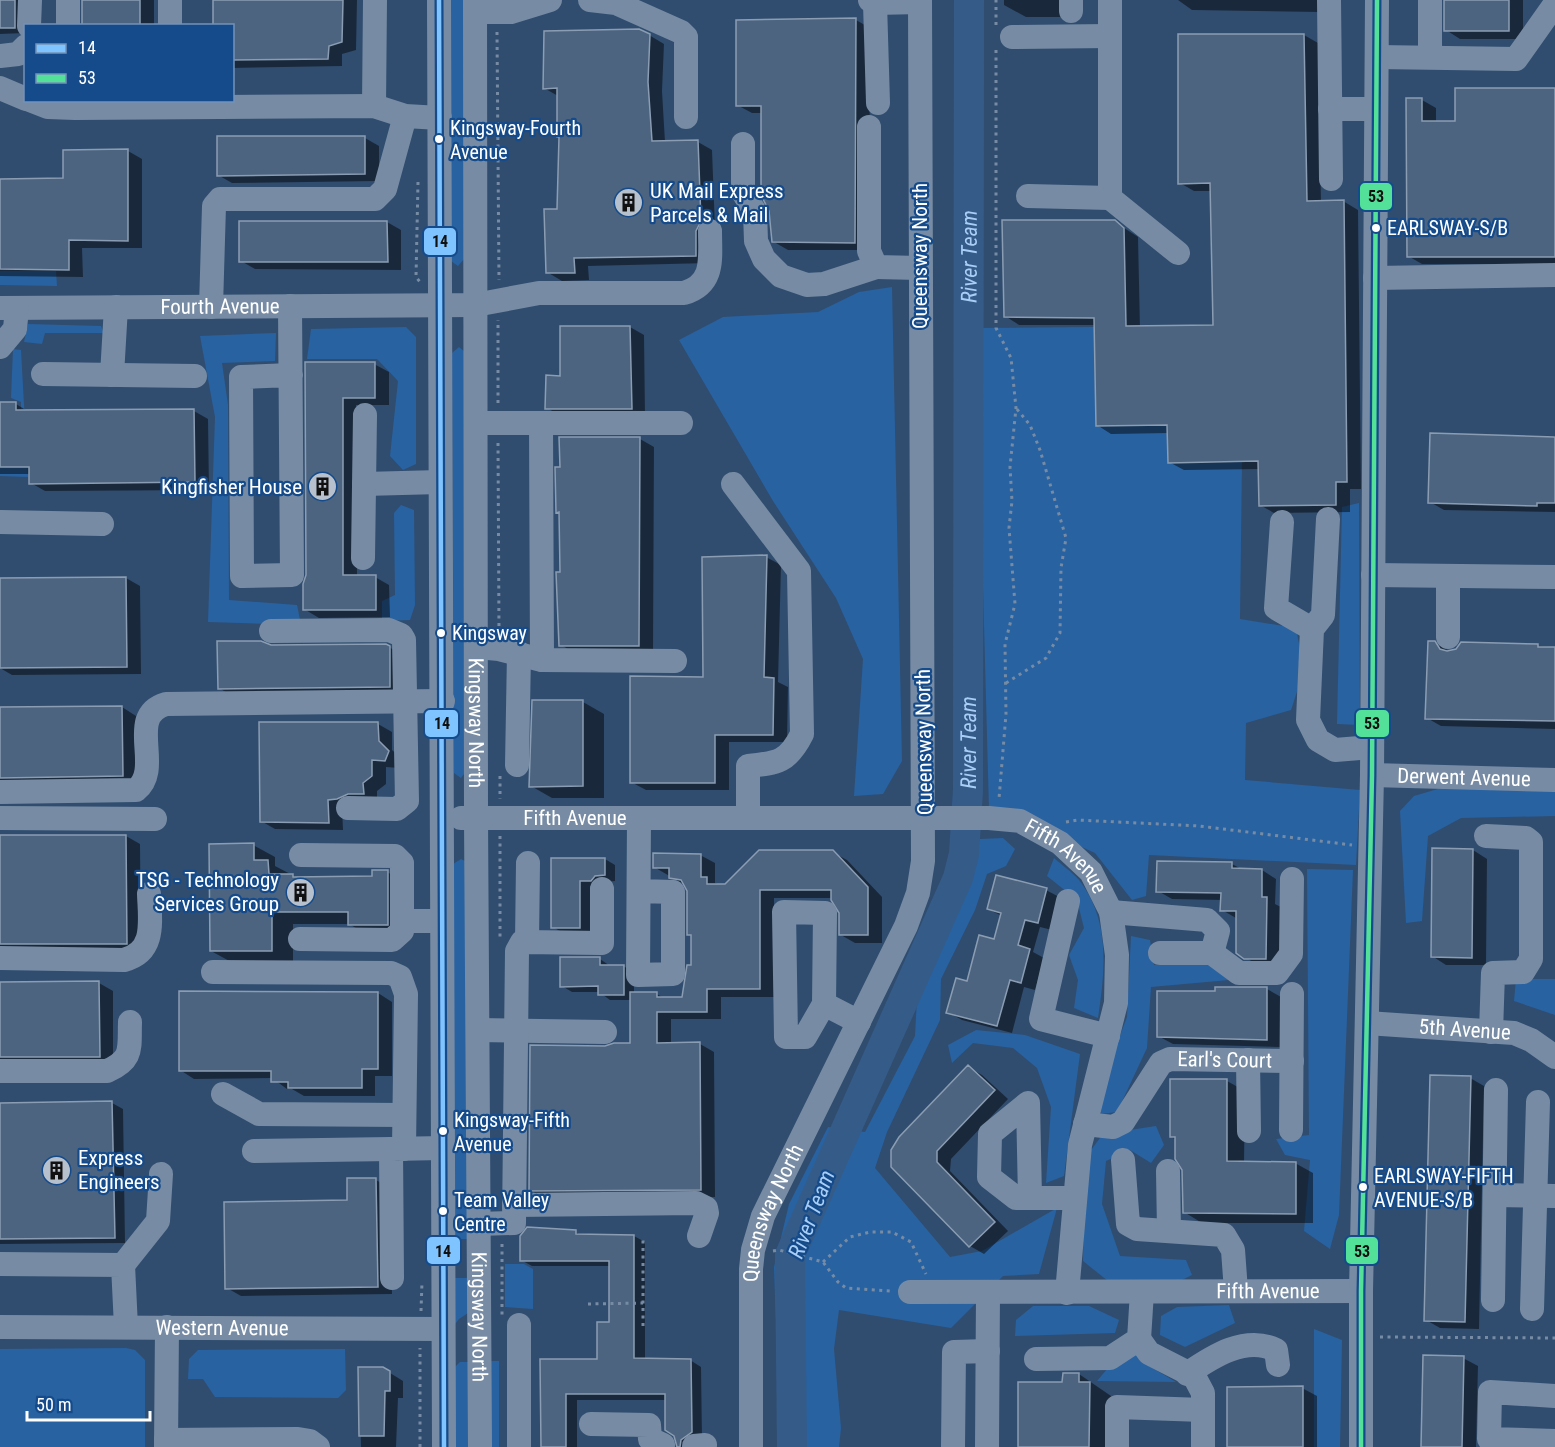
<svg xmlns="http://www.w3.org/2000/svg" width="1555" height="1447" font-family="'Roboto Condensed',sans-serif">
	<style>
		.green { fill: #2862a1 }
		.shadow { fill: #0007 }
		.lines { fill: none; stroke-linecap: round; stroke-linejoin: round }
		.river { stroke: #355c89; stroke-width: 30 }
		.building { fill: #4c6480; stroke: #8b9db2; stroke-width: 1.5 }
		.path { stroke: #778ca4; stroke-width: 3; stroke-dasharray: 3 4.5; stroke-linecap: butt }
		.minor { stroke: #778ca4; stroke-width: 24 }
		.bus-1-casing { stroke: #154b8a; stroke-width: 9 }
		.bus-2-casing { stroke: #154b8a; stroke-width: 9 }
		.bus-1 { stroke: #80c4ff; stroke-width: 4.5 }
		.bus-2 { stroke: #53e098; stroke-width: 4.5 }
		.bus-dot { fill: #fff; stroke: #154b8a; stroke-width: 2 }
		.labels { text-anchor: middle; stroke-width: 4.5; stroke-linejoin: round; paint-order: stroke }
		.bus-label { font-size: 20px; fill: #fff; stroke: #154b8a; text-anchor: start }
		.poi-label { font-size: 21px; fill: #fff; stroke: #154b8a; text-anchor: start }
		.street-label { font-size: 21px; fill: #fff; stroke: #154b8a }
		.water-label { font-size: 22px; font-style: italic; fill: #a9cef6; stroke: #154b8a }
		.line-badge { stroke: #154b8a; stroke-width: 2 }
		.pale-badge-label { font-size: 16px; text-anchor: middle; font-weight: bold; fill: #111 }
	</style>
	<rect width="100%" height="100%" fill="#304d6f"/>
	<path class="green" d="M451,0h14l-1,259 -6,7 -7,-5z
		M0,271h56l1,15 -57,-1z
		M892,287l10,474 -19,33 -29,2 9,-137 -27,-61 -63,-97 -94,-161 44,-23 95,-5 41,-20z
		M28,324l73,2 3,7h-59l-3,11 -18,-2z
		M406,327l10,10v127l-13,6 -13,-14 8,-75 -21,-22h-70l4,-30z
		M1094,327l2,99 71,-1 1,38 74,-1 -2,157 56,9 8,42 -13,40 -45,13 -1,57 115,10 -4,75 -207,-10 -3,41 -14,4 -37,-47 -57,-26 -49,-17 -13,-482z
		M276,333l-1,28 -53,2 6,42 1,195 68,5 4,20 -93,-3 7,-205 -15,-81z
		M459,347l6,5 1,419 -5,7 -7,-5 -2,-420z
		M13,349l8,1 7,127 -28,-1v-9h21v-65l-10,-4z
		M1359,503l1,222 -23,-1 5,-217z
		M401,505l13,5 1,95 -5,15 -28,1v-20l13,-6 -1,-82z
		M1441,788l114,2v26l-94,2 -33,18 -6,85 -16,2 -6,-112 14,-15z
		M1003,838l12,11 -9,17 -19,8 -12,36 -34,69 -1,41 -53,112 -12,36 75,89 32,-6 75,-43 -18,66 -36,2 -52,52 -112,-18 -5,39 7,79 -2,19h-56l-3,-10 -6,-170 15,-63 39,-77 37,5 50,-96 2,-38 63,-159z
		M1054,858c8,7 18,14 25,22 32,41 26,91 19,138l-24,-10 4,-28 -9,-25 15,-27 -7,-28 -30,-24z
		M461,859l4,2 4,378h-16v-375z
		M1307,869l46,1 -14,345 -9,34 -26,-18 6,-71 -25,-5 -9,-16 33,-4z
		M1131,936l19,4 4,25h59l16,15 -78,7 -4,61 -30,64 -16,2 -3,-20 29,-77z
		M1516,979h39v36l-41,-14z
		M976,1030l49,5 55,19 -16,122 -18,7 5,-76 -14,-39 -24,-20 -40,-5 -21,20 -4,-18z
		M1156,1126l8,19 -13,18 -21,-13 -24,11 -4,43 18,52 66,4 6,15 -16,8 -68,-2 -25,-20 1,-74 7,-37 12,-16z
		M505,1264h19l9,5v40l-28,-2z
		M452,1278h16v35l-9,6 -7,9z
		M1229,1305l6,18 -50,24 -25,-12 1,-19 16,-9z
		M1033,1306h56l30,14 -4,13 -100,3 1,-16z
		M1314,1329l28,11 -2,107h-26z
		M126,1348l9,2 10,10v87h-145v-98z
		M345,1349l1,41 -8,8 -123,-1 -12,-18h-15l1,-20 9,-9z
		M1134,1353l15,13 27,16 -79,-1 11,-13z
		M488,1361h11v86h-10z
		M460,1362h8v85h-15l2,-80z"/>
	<path class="shadow" d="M0,0h25v33l-25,1z
		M84,0h70v26h-70z
		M215,0h142l-1,50 -14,4v12l-110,2v-42z
		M1004,0h59v17h-37l-22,-12z
		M1178,0h140v12l-126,-2z
		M1446,0h77v39h-63l-14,-9z
		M856,20l14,8 -1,222h-81l-14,-8 -12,-129h-10l-15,-8z
		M649,35l15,9 -2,47 3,51h33l14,8 3,79 -5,34 -122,3 1,14 -27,1 -15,-9 11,-61 3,-74 -3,-41 -14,-8z
		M1304,35l14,8 3,159 22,-1 15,9 3,279h-11v23l-76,1 -14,-8v-36l-76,1 -15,-8v-29l-58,1 -14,-9 -1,-100h-77l-14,-9 110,-94 23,15 2,91 75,-1 -3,-136h-18l-14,-8z
		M1555,89v175h-133l-14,-8 14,-156 14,8v15h21z
		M365,138l14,8v35l-147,2 -14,-8z
		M128,151l14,8v89h-60l1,29 -83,-1v-81l65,-15z
		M387,222l14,8v40l-146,-1 -14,-8z
		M630,327l14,8 1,81h-84l-14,-8 15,-31z
		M306,364h68l15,8v33h-33l1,172h18l14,8 1,32 -71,1 -15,-9 4,-34z
		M0,404h16l13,8 165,-1 14,8 1,71 -164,1 -14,-8v-9h-31z
		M1431,435l124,1v76l-111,-2 -14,-8z
		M640,439l14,8 -1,207 -78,-1 -14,-8v-27l-3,-2 -1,-42h4l-4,-105z
		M766,557l15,8 -3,117 10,5 -1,55h-58v48h-83l-15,-8 73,-104z
		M126,578l14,8 1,88 -129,1 -12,-7v-89z
		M1434,642l15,9 7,-1 6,-7 93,4v82l-114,-3 -14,-8z
		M271,647h118l15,9v39l-170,2 -15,-9z
		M583,702l21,12v84h-52l-21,-12z
		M122,707l14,9 1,67 -137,9v-84z
		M378,724l14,8v18l11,10 -4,8 -13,-1v17l-9,7v10l-35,6 1,23 -68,-1 -14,-8z
		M0,836h126l14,8 1,107 -141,1z
		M253,845l22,12v9l23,12h76l13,-6 22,12 -1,53h-37l-22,-13h-56v38l-60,1 -22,-12z
		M1434,850h39l14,9 -1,106h-40l-14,-9z
		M832,852l15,8 35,37v46h-27l-14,-8v-23l-8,-14h-59v99h-53v22h-50v25h29l14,8 1,145 -171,1 -14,-8 75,-142 26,-4 1,-44h-22l-11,-8h-27l-10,-6 38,-27 10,7h13l11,6v22h23l8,5h18l10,-33v-30l-4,-2v-43l-4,-6 -31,-18 46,-12 15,8v20l11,3z
		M552,859h53l10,6v16l-9,1 -4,4h-12v48l-27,-1 -10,-6z
		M1232,864l11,6h19l14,9 -1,25 6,3 -1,59h-21l-14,-9 -9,-39 -14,-8v-10l-50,-1 -14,-8z
		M1046,890l15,8 -9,32 -12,-3 -7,25 11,6 -9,32 -11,-3 -12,46 -50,-13 -14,-8 47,-72 7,-24 -14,-7z
		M0,983h99l14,8v73l-113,3z
		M1267,989l14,8v50l-108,-3 -15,-8 59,-43z
		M378,993l14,9v74h-17v20h-71l-12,-7h-5l-15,-11 -78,1 -14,-9z
		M968,1067l14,8 26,24 -57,60 -1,12 58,60 -24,23 -14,-8 -78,-80z
		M1470,1078l14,8 -5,243 -39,-1 -14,-8z
		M1227,1081l18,10 -1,72h51l18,10v50h-111l-18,-11v-42l-7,-30 -6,-3z
		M112,1103l11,6 2,134 -125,1v-139z
		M376,1180l14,8 2,106 -151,2 -14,-8z
		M575,1232l7,4h52l11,6v118h45l11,7 1,71 -10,9h-15l-11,-47h-89v47h-35v-87h56l12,-37v-57h-78l-11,-6z
		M1463,1358l15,8 -2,81h-53z
		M359,1368h23l21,13v17h-5l-2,49h-35z
		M1079,1374l32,22v51h-92l45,-63z
		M1302,1388l15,8v51h-89z"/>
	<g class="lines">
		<path class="river" id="s1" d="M792,1447l-2,-192 168,-377 6,-24 4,-64 1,-790"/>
	</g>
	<path class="building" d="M0,0h15v28h-15z
		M82,0h58v26h-58z
		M213,0h130l-1,42 -13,4 -1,13 -96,1v-34h-19z
		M1444,0h65v31h-65z
		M856,18l-1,225 -83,-1 -3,-31 -8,-16v-89h-25v-86z
		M639,29l11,5 -2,48 4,59 46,-1 3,81 -5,10v25l-122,2 1,15h-29l-2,-64h13l2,-72h-2v-49l-14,1 1,-58z
		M1178,34h126l3,167 37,-1 3,282h-11v23l-77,1 -1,-45 -90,2 -1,-38 -71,1 -2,-108 -90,-1 -2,-97h113l9,8 2,98 87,-1 -3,-142 -32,1z
		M1455,88h100v169h-148l-1,-159h16v23h33z
		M217,136h148v38l-148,2z
		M128,149v92l-59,-1v30l-69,-1v-90l63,-1v-28z
		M239,221h148l1,41h-149z
		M560,326h70l2,83h-87l1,-34 14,1z
		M305,362h70v36h-32v177h33v35h-73v-26l3,-9z
		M0,402h16v8l178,-1 1,73 -166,2v-17h-29z
		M1430,433l125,4v66h-18v3l-109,-3z
		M559,437h81l-1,209h-80l-3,-74h4l-1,-60 -3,1 -1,-46h5z
		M767,555l-3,122 10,1 -1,57h-58v48h-85v-107l73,1 -1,-120z
		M126,577l1,90 -127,1v-90z
		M217,641h44l10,4 115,-1 4,2v41l-172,2z
		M1428,641h7l5,8 7,2 9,-2 5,-7 77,2v3h17v74l-130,-2z
		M532,700h51v86l-54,1z
		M122,706l1,70 -123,2v-71z
		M259,722h119l1,19 10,10 -4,10 -13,-1v16l-9,7 1,11h-16l-11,5 -9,1 1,23 -69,-1z
		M0,835h126l1,109h-127z
		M254,843v17h14l1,14h24v3l79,-1v-6h16v55h-40v-13h-76v39h-62l-1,-107z
		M1432,848l41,1 -1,109 -41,-1z
		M759,850h74l35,37v48h-29v-22l-8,-13v-10h-71v99h-53v23h-50v31l43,-1 1,148 -172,1 1,-146 75,1 9,-3h16v-51h27v5h25l5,-32h4v-30h-4v-44l-6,-11 -12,-2v-10h-16v-15l48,1v23h6v7h18z
		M551,858h54v17l-10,1 -4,5h-11v47h-29z
		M1157,861l75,1v6l30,1v28h5l-1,62h-22l-8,-6v-42h-16l1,-18 -65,-1z
		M996,875l51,13 -9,35 -13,-3 -7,25 12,4 -9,34 -11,-3 -13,46 -51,-13 10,-35 11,3 12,-46 15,4 7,-26 -14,-4z
		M560,957h40v8h24v30h-26v-9l-38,1z
		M99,981l1,76h-100v-75z
		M1215,987h52v53l-110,-3v-46h58z
		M179,991l199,1v77h-16v19h-74v-6h-17v-11h-92z
		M968,1065l27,25 -58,61v11l58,60 -26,25 -78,-80v-17l8,-13z
		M1430,1075l41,1 -6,246 -41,-1z
		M1170,1079h57v82l69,1v52l-113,-1 -1,-43 -7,-11v-22h-5z
		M112,1101l3,137 -115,1v-136z
		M347,1178h29l2,109 -153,2 -1,-87 123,-2z
		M527,1227l49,3v4l58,1v123l57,1 1,73 -11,8 -1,7h-3l-3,-11 -9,-6v-36h-99v53h-25l-1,-88h57v-37h12v-61h-89v-25z
		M1423,1355l41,1 -2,91h-41z
		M358,1367h25l7,4v20h-5l-1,45h-25z
		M1063,1373h16v9h11l-1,65h-71v-65h44z
		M1303,1386v61h-76v-60z"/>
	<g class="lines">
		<path class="path" d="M996,25v-25
			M497,32l2,248
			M996,50v278l15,30 5,50 -6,59 2,34 -3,27 6,76 -10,40 1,70 -7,85
			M418,182l-2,95 4,5
			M498,403v-83
			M498,443l1,188
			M1006,683l40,-25 14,-25 1,-65 5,-30 -26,-88 -10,-25 -14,-17
			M500,776v23
			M1066,822l12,-2 121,6 153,19
			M500,836v101
			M502,1244v71
			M773,1251l6,-1 44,12 15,20 8,6 44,3
			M823,1262l27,-25 20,-5h22l19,10 15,32
			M588,1304l55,-1
			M421,1311l1,-29
			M643,1326v-90
			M1380,1337l175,1
			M420,1447v-99"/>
		<g class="minor">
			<path d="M68,0v26"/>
			<path d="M439,0l5,1447"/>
			<path id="s2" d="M475,0l1,818 4,629"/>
			<path d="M590,0l26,3 65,29 5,5v80"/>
			<path d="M870,0l5,3 45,-1"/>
			<path d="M1329,0l2,179"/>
			<path d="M1430,0v57"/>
			<path d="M875,3l3,100"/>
			<path d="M1071,11v-11"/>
			<path d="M475,12h36l39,-12"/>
			<path d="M29,26l1,-26"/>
			<path d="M170,26v-26"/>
			<path d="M1012,37l98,-1"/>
			<path d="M0,56l18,-2 8,-8"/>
			<path d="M1377,57l139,2 39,-55"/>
			<path d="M0,88l26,11"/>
			<path d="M30,100l18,7 27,1 299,-2 31,10 35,2"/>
			<path d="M374,106l1,-106"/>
			<path d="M1330,109h45"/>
			<path d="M869,127v124l7,16 44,1"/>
			<path d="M743,144v48l12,20 1,29 8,18 17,17 26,9 17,-1 52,-17"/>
			<path d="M1028,196l82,2v-198"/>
			<path d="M1110,198l68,55"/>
			<path d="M1375,278l180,-3"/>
			<path d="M290,306l2,269 -50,1 -1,-199 50,-2"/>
			<path d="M211,307l3,-101 6,-7h155l10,-10 20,-73"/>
			<path id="s3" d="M0,308l475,-3 64,-12h145c31,-9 26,-35 26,-62"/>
			<path d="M0,347l15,-18 2,-21"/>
			<path d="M43,374l152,2"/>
			<path d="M112,375l4,-68"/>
			<path d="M476,423h205"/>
			<path d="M541,423l1,237"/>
			<path d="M364,484l76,-2"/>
			<path d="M733,484l66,87 3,163c-14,28 -24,29 -54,32v51"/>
			<path d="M1328,519l-5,96 -11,14 -4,91 10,20 17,10 37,-3"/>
			<path d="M0,522l102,2"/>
			<path d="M1282,522l-6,86 36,21"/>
			<path d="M363,558l2,-143"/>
			<path d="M1373,575l182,2"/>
			<path d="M1448,576v61"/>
			<path d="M271,631l118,-1 12,5 3,5 3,161 -10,8 -49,-1"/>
			<path d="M477,647l22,2 43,11 133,1"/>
			<path d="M517,765l2,-112"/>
			<path id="s4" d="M1372,775l183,5"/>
			<path d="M0,792l136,-2c28,-22 -11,-74 30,-86l277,-3"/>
			<path d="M0,818l155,1"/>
			<path id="s5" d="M461,818h528l31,3 40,22 31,29 20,40 6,43 -1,48 -36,142 -13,148"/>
			<path d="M1486,836l40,2 5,4v117l-8,13 -30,1 -2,59"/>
			<path d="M301,855l94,1 7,7v58"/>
			<path d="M639,891l34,1v82l-35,1 1,-157"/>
			<path d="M1068,901l-27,118 67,17"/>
			<path d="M1111,912l96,8 11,11 -6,22h-52"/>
			<path d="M300,939l92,1 10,-9v-10h40"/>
			<path d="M527,942l1,-79"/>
			<path d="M1212,953l27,20h38l14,-19 1,-75"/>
			<path d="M0,958l124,2c32,-8 26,-39 25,-66"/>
			<path d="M213,972l178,1 9,4 6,17 -2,155"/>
			<path d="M824,1004l1,-91 -41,-1 2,125h19l19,-33 35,18"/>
			<path id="s6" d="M1367,1023l147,10 17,7 24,17"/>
			<path d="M478,1030l127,2"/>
			<path d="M1248,1060l1,71"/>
			<path d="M0,1071h107c27,-12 22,-23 23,-49"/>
			<path d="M223,1094l36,20 145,1"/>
			<path id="s7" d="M1085,1124l28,3 10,-5 38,-59 9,-4 122,2"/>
			<path d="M1291,1130l1,-136"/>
			<path d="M254,1151l137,-2"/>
			<path d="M1123,1160l5,64 9,5 87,6 9,15 3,41"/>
			<path d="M1168,1171l1,60"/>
			<path d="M1495,1195l60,1"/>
			<path d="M1030,1198l-2,-95 -38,31 -1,43 27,21h58"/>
			<path d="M514,1205l182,-2 10,5 1,5 -8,23"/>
			<path d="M478,1224l36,-1 3,-272 5,-9 80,1v-54"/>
			<path d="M0,1264l123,1 3,62"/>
			<path d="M123,1265l35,-44 3,-47"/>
			<path d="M392,1278l-1,-129 51,-1"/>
			<path id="s8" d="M910,1292l451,-1"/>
			<path d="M1493,1300l3,-210"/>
			<path d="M1532,1309l6,-207"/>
			<path d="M519,1325v122"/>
			<path id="s9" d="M0,1327l443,2"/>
			<path d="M1139,1339l10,14 45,23 9,17v54"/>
			<path d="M1036,1359l74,-1 29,-19 3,-47"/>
			<path d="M1187,1374c26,-18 59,-39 89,-24l2,15"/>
			<path d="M1555,1396l-65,-4 -1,47 66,2"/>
			<path d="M591,1424l58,1 1,14 13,6 -2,2"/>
			<path d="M166,1440l132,-1 12,2 8,6"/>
			<path d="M694,1446l11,-1"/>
			<path d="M166,1447l1,-120"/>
			<path id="s10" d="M751,1447v-178l2,-19 10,-34 143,-290 12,-33 5,-32 -3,-861"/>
			<path d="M953,1447l1,-95 34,-1"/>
			<path d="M987,1447l1,-155"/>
			<path d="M1117,1447v-40l86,3"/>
			<path d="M1361,1447v-156l11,-516 5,-775"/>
		</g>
		<defs>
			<path id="bus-1" d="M439,0l5,1447"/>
			<path id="bus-2" d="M1361,1447v-156l11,-516 5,-775"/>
		</defs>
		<use href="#bus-1" class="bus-1-casing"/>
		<use href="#bus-2" class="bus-2-casing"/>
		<use href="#bus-1" class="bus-1"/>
		<use href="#bus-2" class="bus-2"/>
	</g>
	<defs>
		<symbol id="building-disc" viewBox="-11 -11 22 22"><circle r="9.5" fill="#b7c1cd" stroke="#154b8a"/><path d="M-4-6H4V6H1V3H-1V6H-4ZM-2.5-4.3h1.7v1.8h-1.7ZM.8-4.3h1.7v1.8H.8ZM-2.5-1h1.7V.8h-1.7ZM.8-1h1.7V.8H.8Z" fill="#111"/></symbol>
	</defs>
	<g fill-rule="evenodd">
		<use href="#building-disc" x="612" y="186" width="33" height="33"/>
		<use href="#building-disc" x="306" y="470" width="33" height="33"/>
		<use href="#building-disc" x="284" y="876" width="33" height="33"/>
		<use href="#building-disc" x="40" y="1154" width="33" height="33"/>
	</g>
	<g class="bus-dot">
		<circle cx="439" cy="139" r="5"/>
		<circle cx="1376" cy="228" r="5"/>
		<circle cx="441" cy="633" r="5"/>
		<circle cx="443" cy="1131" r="5"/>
		<circle cx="1363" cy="1187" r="5"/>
		<circle cx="443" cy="1211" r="5"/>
	</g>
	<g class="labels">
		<g class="bus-label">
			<text x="450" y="135">Kingsway-Fourth<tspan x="450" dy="24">Avenue</tspan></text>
			<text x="1387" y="235">EARLSWAY-S/B</text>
			<text x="452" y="640">Kingsway</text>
			<text x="454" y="1127">Kingsway-Fifth<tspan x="454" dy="24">Avenue</tspan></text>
			<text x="1374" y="1183">EARLSWAY-FIFTH<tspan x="1374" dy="24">AVENUE-S/B</tspan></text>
			<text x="454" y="1207">Team Valley<tspan x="454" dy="24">Centre</tspan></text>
		</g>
		<g class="poi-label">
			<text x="650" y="198">UK Mail Express<tspan x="650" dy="24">Parcels &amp; Mail</tspan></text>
			<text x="302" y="494" text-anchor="end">Kingfisher House</text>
			<text x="279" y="887" text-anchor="end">TSG - Technology<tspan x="279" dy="24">Services Group</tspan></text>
			<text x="78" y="1165">Express<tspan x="78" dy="24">Engineers</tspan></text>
		</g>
		<g class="street-label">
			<text transform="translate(920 256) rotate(-90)" y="7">Queensway North</text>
			<text dy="7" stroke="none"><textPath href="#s3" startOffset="220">Fourth Avenue</textPath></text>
			<text dy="7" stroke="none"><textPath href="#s2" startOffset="723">Kingsway North</textPath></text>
			<text transform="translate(924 742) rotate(-91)" y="7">Queensway North</text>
			<text dy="7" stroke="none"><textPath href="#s4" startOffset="92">Derwent Avenue</textPath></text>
			<text dy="7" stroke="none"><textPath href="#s5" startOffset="114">Fifth Avenue</textPath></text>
			<text dy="7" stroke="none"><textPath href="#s5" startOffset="618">Fifth Avenue</textPath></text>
			<text dy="7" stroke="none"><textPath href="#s6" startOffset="98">5th Avenue</textPath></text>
			<text dy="7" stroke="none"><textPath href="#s7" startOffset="174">Earl's Court</textPath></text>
			<text dy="7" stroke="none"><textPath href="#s10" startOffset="238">Queensway North</textPath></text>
			<text dy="7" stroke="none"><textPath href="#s8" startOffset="358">Fifth Avenue</textPath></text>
			<text dy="7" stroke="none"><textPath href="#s2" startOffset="1317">Kingsway North</textPath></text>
			<text dy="7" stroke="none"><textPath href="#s9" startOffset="222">Western Avenue</textPath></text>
		</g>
		<g class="water-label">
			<text dy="8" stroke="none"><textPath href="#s1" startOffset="1227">River Team</textPath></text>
			<text dy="8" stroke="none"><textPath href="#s1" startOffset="741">River Team</textPath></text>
			<text transform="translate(811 1214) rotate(-69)" y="8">River Team</text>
		</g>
	</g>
	<g class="line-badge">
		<rect x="1359" y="182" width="34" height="29" rx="6" fill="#53e098"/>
		<rect x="423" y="227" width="34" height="29" rx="6" fill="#80c4ff"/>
		<rect x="424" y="709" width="35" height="29" rx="6" fill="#80c4ff"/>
		<rect x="1355" y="709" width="35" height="29" rx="6" fill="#53e098"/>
		<rect x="1345" y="1236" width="34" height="29" rx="6" fill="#53e098"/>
		<rect x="426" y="1236" width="35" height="29" rx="6" fill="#80c4ff"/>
	</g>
	<g class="pale-badge-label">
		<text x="1376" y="202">53</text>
		<text x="440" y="247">14</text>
		<text x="442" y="729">14</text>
		<text x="1372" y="729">53</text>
		<text x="1362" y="1257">53</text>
		<text x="443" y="1257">14</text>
	</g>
	<rect x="24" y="24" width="210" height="78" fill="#154b8a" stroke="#7393b9" stroke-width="1.5"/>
	<rect x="36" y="44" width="30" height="9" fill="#80c4ff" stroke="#7393b9" stroke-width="1.5"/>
	<text x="78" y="54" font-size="18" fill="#ffffff">14</text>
	<rect x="36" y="74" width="30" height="9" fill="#53e098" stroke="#7393b9" stroke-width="1.5"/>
	<text x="78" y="84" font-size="18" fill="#ffffff">53</text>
	<path d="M27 1411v9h123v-9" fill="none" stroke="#ffffff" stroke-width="3"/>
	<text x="36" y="1411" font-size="18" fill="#ffffff" stroke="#154b8a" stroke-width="4.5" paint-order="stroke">50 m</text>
</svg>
